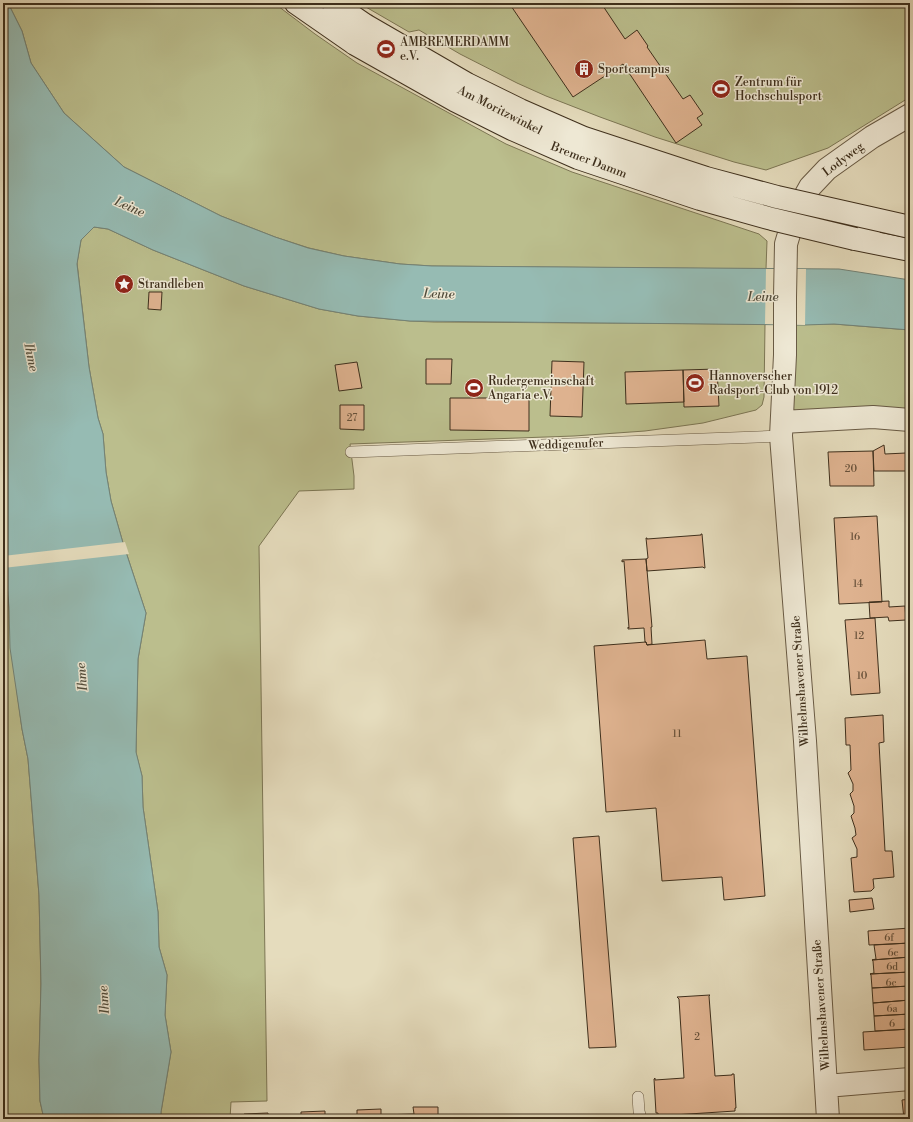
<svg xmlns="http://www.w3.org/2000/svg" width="913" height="1122" font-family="'Libre Bodoni',serif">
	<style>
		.green { fill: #bbbe8d; stroke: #7c7654 }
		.water { fill: #96bbb3; stroke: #738377 }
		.pier { fill: #e5dcbd }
		.building { fill: #deb28f; stroke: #3e2f1c }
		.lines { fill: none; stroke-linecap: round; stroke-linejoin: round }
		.lane-casing { stroke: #685a44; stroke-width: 12 }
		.street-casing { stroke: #685a44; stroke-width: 24 }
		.secondary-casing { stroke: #3e2f1c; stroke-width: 24 }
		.lane { stroke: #eee8d4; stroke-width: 11 }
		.street { stroke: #eee8d4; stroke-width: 22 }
		.secondary { stroke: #eee8d4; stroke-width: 22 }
		.secondary-bridge-casing { stroke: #3e2f1c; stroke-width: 24; stroke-linecap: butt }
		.secondary-bridge { stroke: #eee8d4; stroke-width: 22 }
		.labels { text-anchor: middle; stroke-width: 3; stroke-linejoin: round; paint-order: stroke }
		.number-label { font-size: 10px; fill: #665039 }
		.poi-label { font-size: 12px; fill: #3e2f1c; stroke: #eee8d4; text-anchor: start }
		.street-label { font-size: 12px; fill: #3e2f1c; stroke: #eee8d4 }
		.water-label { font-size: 13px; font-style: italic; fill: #504b3a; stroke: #eee8d4 }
	</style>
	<rect width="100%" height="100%" fill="#e5dcbd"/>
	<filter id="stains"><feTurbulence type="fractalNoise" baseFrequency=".005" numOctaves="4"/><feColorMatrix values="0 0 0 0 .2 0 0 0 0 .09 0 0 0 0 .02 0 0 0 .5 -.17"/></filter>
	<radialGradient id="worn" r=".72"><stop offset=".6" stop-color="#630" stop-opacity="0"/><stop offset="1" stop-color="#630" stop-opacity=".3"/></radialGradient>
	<path class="green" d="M8,3h266l41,31 42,29 149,81 66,28 187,62 8,7 -1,28 -334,-3 -32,-2 -56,-8 -35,-8 -34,-11 -54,-21 -97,-49 -60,-54 -33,-50 -9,-32z
		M359,3h551v94l-82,51 -62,22 -32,-8 -79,-25 -55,-20 -54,-21 -29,-13 -57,-29 -41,-24 -10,2z
		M94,227l14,2 45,21 91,36 75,23 39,7 52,5 24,1 331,2 -1,73 -2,8 -6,5 -53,13 -58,8 -71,5 -224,8 4,32v13l-55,2 -40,55 8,555 -36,1 -1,17h-69v-7l10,-60 -6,-37 2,-40 -8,-28 -1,-35 -15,-105 -1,-31 -6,-23 2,-94 8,-46 -23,-70 -12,-42 -5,-29 -3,-38 -5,-16 -9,-51 -12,-104 4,-23z
		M834,324l76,6v90l-128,2 4,-97z
		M3,521l1,7 1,35 12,129 5,37 6,30 11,136 2,89 -2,76 1,41 4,18h-41z"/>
	<path class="water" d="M3,3h5l14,28 9,32 33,50 60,54 97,49 54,21 33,11 36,8 56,8 32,2 407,3 71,11v50l-76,-6 -29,1 -395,-4 -52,-5 -39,-7 -75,-23 -91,-36 -45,-21 -14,-2 -13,13 -4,24 12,103 9,51 5,16 3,38 5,29 12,42 23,70 -8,46 -2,93 6,24 1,31 15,105 1,35 8,28 -2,40 6,37 -10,60v7h-117l-4,-18 -1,-41 2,-76 -2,-89 -11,-136 -6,-30 -12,-81 -1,-41 -4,-44 -1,-35 -1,-7z"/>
	<path class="pier" d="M766,269h40l-1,56 -40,-1z
		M125,542l4,12 -126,14v-12z"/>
	<path class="building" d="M509,3h92l24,36 12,-9 11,16 -1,1 36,52 7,-4 13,19 -6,4 5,7 -26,18 -53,-79 -50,33z
		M149,292h13l-1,18 -13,-1z
		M426,359h26l-1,25h-25z
		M552,361l32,1 -2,55 -32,-1z
		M357,362l5,26 -23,3 -4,-26z
		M717,369l2,37 -35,1 -1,-37z
		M683,370l1,32 -58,2 -1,-32z
		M450,398h79v33l-79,-1z
		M340,405h24v25l-24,-1z
		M884,445l1,9 21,-1 2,18h-34l-1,-20z
		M873,451l1,35h-44l-2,-34z
		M877,516l5,86 -43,2 -5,-86z
		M701,534h1l3,34h-1l-1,-1 -56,4 -1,-12 2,-1 -2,-20h1v1l54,-4z
		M646,559l6,68h-1l1,17 -5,1 -1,-3h-1l-1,-14 -16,1v-2l1,1 -5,-67 -2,1v-2z
		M889,601v6l16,-1 1,14 -17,1 -1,-4 -18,1 -1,-16z
		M875,618l5,75 -29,2 -6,-75z
		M705,640l2,19 40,-3 18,240 -41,4 -2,-23 -60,4 -6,-73 -50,4 -12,-166 52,-4 1,3z
		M883,715l1,27 -5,1 6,108h7l2,26 -21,2 1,9 -3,3 -17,1 -3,-34 6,-1v-8l-5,-11 4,-3 -1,-7 -4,-12 3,-3v-7l-4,-12 3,-3v-7l-5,-11 3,-3 -1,-25h-4l-1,-27z
		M599,836l17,211 -27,1 -16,-210z
		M872,898l2,11 -24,3 -1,-12z
		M910,928v15l-41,2 -1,-14z
		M910,943v14l-38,3 4,-1 -2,-14z
		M910,957v15l-40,2 4,-1 -1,-12 -1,-1z
		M910,972v14l-38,2 -1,-13 -1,-1z
		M910,986v14l-37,3 -1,-15z
		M710,995l-1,1 6,80 17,-1v-1h2l2,34h-1v3l-77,5v-3h-2l-2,-34 1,-1v2l29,-2 -5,-79 -2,-2z
		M910,1000v14l-36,2 -1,-13z
		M910,1014v15l-35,2 -1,-15z
		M910,1029v18l-46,3 -1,-18z
		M910,1099v20h-6l-2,-19z
		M413,1107h25v12h-194v-5l24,-1v5h33v-6l24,-1v5h32v-6l24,-1v6l33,-1z"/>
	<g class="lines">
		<defs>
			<path id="lane" d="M795,214l80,16
				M351,452l430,-16
				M638,1097l1,14 2,8"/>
			<path id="street" d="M782,422l91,-5 37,3
				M826,1086l84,-7
				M828,1119l-23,-378 -24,-305 4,-81v-58l1,-53 9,-30 15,-27 17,-18 45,-32 38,-22"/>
			<path id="secondary" d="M296,3l59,41
				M333,3l32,22
				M855,239l55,11"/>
		</defs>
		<use href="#lane" class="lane-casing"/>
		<use href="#street" class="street-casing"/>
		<use href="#secondary" class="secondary-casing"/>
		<use href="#lane" class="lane"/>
		<use href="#street" class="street"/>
		<use href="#secondary" class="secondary"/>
		<defs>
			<path id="secondary-bridge" d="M365,25l102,59 53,26 64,28 122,40 71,19 133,30
				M355,44l101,57 56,28 66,29 122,41 72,20 83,20"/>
		</defs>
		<use href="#secondary-bridge" class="secondary-bridge-casing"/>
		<use href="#secondary-bridge" class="secondary-bridge"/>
	</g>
	<defs>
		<symbol id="stadium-disc" viewBox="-11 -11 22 22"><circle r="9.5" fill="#8f2418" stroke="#eee8d4"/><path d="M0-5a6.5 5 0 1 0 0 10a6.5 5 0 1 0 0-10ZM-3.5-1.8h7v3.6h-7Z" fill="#fff"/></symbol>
		<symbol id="building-disc" viewBox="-11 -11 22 22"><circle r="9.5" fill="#8f2418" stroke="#eee8d4"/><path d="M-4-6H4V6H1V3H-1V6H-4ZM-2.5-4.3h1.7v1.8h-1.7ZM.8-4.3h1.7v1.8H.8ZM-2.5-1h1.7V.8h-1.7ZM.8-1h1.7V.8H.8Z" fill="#fff"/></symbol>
		<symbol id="sight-disc" viewBox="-11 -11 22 22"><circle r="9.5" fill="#8f2418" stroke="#eee8d4"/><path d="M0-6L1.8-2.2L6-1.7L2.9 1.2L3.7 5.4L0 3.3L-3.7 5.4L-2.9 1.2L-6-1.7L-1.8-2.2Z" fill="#fff"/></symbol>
	</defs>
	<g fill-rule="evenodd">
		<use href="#stadium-disc" x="375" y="38" width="22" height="22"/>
		<use href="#building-disc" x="573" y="58" width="22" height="22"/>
		<use href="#stadium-disc" x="710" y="78" width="22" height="22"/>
		<use href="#sight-disc" x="113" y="273" width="22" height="22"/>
		<use href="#stadium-disc" x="684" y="372" width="22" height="22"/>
		<use href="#stadium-disc" x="463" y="377" width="22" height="22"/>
	</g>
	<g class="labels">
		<g class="number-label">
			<text x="352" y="421">27</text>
			<text x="851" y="472">20</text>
			<text x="855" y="540">16</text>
			<text x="858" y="587">14</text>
			<text x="859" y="639">12</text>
			<text x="862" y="679">10</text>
			<text x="677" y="737">11</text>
			<text x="889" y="941">6f</text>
			<text x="893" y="956">6e</text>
			<text x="892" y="970">6d</text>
			<text x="891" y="986">6c</text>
			<text x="892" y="1012">6a</text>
			<text x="892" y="1027">6</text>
			<text x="697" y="1040">2</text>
		</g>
		<g class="poi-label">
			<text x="400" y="46">AMBREMERDAMM<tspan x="400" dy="14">e.V.</tspan></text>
			<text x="598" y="73">Sportcampus</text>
			<text x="735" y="86">Zentrum für<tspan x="735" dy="14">Hochschulsport</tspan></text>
			<text x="138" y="288">Strandleben</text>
			<text x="709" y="380">Hannoverscher<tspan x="709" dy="14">Radsport-Club von 1912</tspan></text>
			<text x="488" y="385">Rudergemeinschaft<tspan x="488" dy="14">Angaria e.V.</tspan></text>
		</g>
		<g class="street-label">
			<text transform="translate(500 110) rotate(27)" y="4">Am Moritzwinkel</text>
			<text transform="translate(843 159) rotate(-37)" y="4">Lodyweg</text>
			<text transform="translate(589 160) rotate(21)" y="4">Bremer Damm</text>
			<text transform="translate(566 444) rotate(-2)" y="4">Weddigenufer</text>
			<text transform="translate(800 681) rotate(-94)" y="4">Wilhelmshavener Straße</text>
			<text transform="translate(821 1005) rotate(-94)" y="4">Wilhelmshavener Straße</text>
		</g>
		<g class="water-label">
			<text transform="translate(130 206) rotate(24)" y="5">Leine</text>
			<text transform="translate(439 293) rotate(2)" y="5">Leine</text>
			<text x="763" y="301">Leine</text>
			<text transform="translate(32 357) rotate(79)" y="5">Ihme</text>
			<text transform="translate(81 677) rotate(-95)" y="5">Ihme</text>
			<text transform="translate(103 1000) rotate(-94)" y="5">Ihme</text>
		</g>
	</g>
	<rect width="913" height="1122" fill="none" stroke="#e5dcbd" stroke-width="16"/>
	<rect x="4" y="4" width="905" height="1114" fill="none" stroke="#3e2f1c" stroke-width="2"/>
	<rect x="8" y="8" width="897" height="1106" fill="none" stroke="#3e2f1c"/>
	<rect width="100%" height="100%" filter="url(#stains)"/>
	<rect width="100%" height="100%" fill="url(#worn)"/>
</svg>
